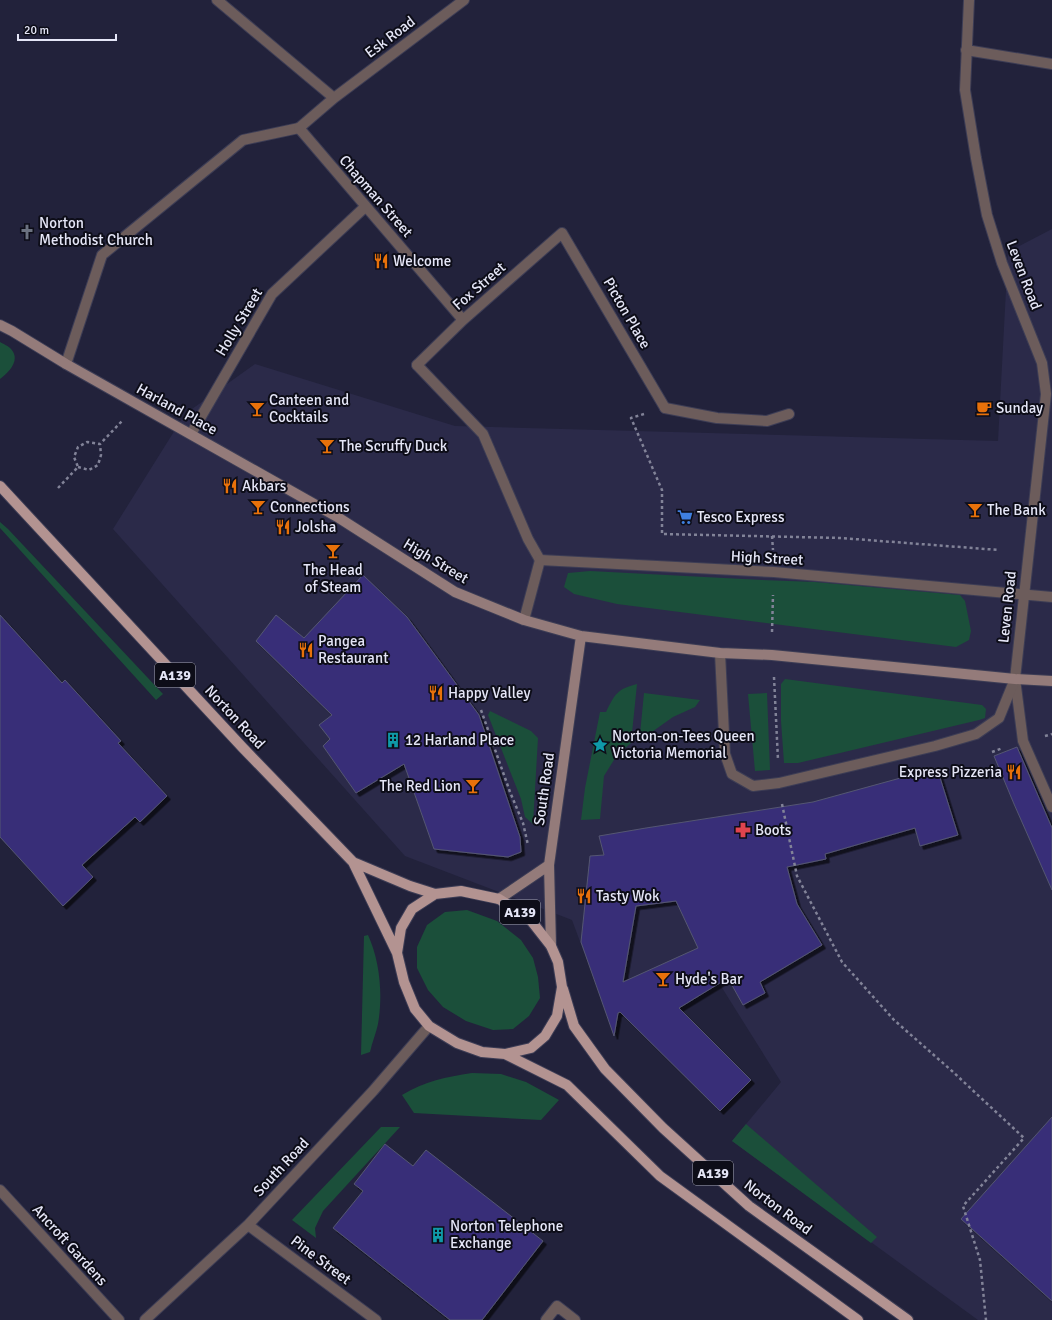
<svg xmlns="http://www.w3.org/2000/svg" width="1052" height="1320" font-family="Signika,sans-serif">
	<style>
		.built { fill: #2b2a49 }
		.green { fill: #1b4f3a }
		.building { fill: #372f78; stroke: #555672; fill-rule: evenodd; filter: url(#shadow) }
		.lines { fill: none; stroke-linecap: round; stroke-linejoin: round }
		.service-casing { stroke: #3d3d55; stroke-width: 12 }
		.minor-casing { stroke: #3d3d55; stroke-width: 12 }
		.secondary-casing { stroke: #3d3d55; stroke-width: 12 }
		.primary-casing { stroke: #3d3d55; stroke-width: 12 }
		.path { stroke: #828398; stroke-width: 2.5; stroke-dasharray: 3 3; stroke-linecap: butt }
		.service { stroke: #6c5c5b; stroke-width: 10 }
		.minor { stroke: #6c5c5b; stroke-width: 10 }
		.secondary { stroke: #947b7a; stroke-width: 10 }
		.primary { stroke: #b39391; stroke-width: 10 }
		.labels { text-anchor: middle; stroke-width: 4; stroke-linejoin: round; paint-order: stroke }
		.shield { fill: #0d0d18; stroke: #a4a5b4; stroke-width: 1 }
		.shield-label { font-size: 14px; font-weight: bold; fill: #e5e6f7 }
		.street-label { font-size: 15px; fill: #e5e6f7; stroke: #0d0d18 }
		.poi-label { font-size: 15px; fill: #e5e6f7; stroke: #0d0d18; text-anchor: start }
	</style>
	<defs>
		<filter id="shadow"><feDropShadow dx="3.5" dy="3.5" stdDeviation="0" flood-color="#0009"/></filter>
	</defs>
	<rect width="100%" height="100%" fill="#22223b"/>
	<path class="built" d="M1052,229v1091h-74l-246,-179 49,-59 -62,-99 -86,24 -25,10 -36,-97 -167,-64 -292,-327 72,-115 70,-50 200,62 543,15 10,-189z"/>
	<path class="green" d="M0,342c3,2 9,4 11,7 10,11 -2,23 -11,30z
		M0,522l8,7 155,165 -7,6 -156,-172z
		M590,571l172,9 53,2 145,13 5,6 6,30 -2,9 -13,7 -339,-43 -43,-10 -10,-7 4,-14z
		M785,679l197,26 4,4 -1,9 -6,2 -181,43h-14l-3,-42v-37z
		M637,684l-6,59 -14,12 -13,21 -4,43 -19,1 4,-32 15,-76h6c9,-18 11,-23 31,-28z
		M644,693l56,7 -5,7 -22,10 -31,22 -2,-5z
		M767,693l3,77 -15,1 -7,-77z
		M490,711l41,20 7,7 -5,86 -8,-7 -4,-18 -33,-84z
		M467,910l30,11 24,19 12,18 5,19 2,21 -11,18 -16,13 -20,1 -27,-9 -23,-14 -15,-17 -11,-22v-21l10,-22 18,-13z
		M368,935c12,26 15,60 10,89 -2,9 -6,19 -8,28l-9,3 3,-119z
		M472,1073l29,1 25,8 33,18 -18,20 -127,-7 -12,-18c23,-14 44,-18 70,-22z
		M746,1124l131,113 -6,6 -139,-102z
		M381,1127h19l-77,84 -8,17 1,10 -24,-18z"/>
	<path class="building" d="M363,575l44,42 72,98 41,122 1,15 -13,5 -74,-8 -30,-85 -48,29 -33,-47 7,-7 -11,-14 13,-10 -76,-74 20,-26 28,23z
		M0,615l62,68 3,-3 56,61 -3,2 49,53 -27,26 -5,-5 -53,48 11,12 -30,29 -63,-69z
		M1017,747l35,81v62l-38,-86 -20,-48z
		M937,768l21,67 -38,11 -5,-18 -90,26 1,5 -39,8 10,37 25,41 -62,37 5,11 -22,12 -15,-27 -49,30 72,72 -31,31 -100,-99 -2,1 -4,23 -33,-94 9,-86 14,-1 -5,-19 47,-8 167,-26zM676,901l22,47 -75,34 13,-76z
		M1052,1117v184l-91,-82z
		M385,1144l28,22 13,-16 117,91 -61,79h-32l-117,-92 30,-37 -9,-7z"/>
	<g class="lines">
		<defs>
			<path id="service" d="M966,50l86,14
				M66,364l36,-109 141,-115 56,-12
				M417,365l66,69 45,105 12,21
				M665,408l52,10 50,3 22,-7
				M1015,679l8,62 29,66
				M546,1320l11,-14 18,14"/>
			<path id="minor" d="M217,0l117,98
				M463,320l-164,-192 35,-30 130,-98
				M417,365l46,-45 99,-87 103,175
				M191,434l81,-140 93,-87
				M524,620l16,-60 234,12 278,25
				M720,653l5,101 7,20 21,12 26,-3 156,-37 41,-12 23,-16 16,-39 31,-285 -4,-31 -40,-100 -15,-48 -11,-57 -11,-68 4,-90
				M0,1190l119,130
				M248,1225l128,95
				M145,1320l103,-95 125,-134 56,-65"/>
			<path id="secondary" d="M0,325l12,6 54,33 273,154 116,74 69,28 57,16 65,8 74,9 52,2 243,24 37,2
				M499,899l50,-34
				M551,946l-2,-81 32,-229"/>
			<path id="primary" d="M0,486l243,262 110,114 44,91
				M353,862l57,24 25,8
				M461,891l38,8 30,19 22,28 7,16 4,25 -5,29 -12,20 -14,12 -26,6 -23,-2 -25,-9 -28,-17 -14,-17 -11,-27 -7,-29 4,-25 11,-19 23,-15z
				M563,989l11,37 31,43 58,59 86,78 159,114
				M505,1054l62,31 93,91 198,144"/>
		</defs>
		<use href="#service" class="service-casing"/>
		<use href="#minor" class="minor-casing"/>
		<use href="#secondary" class="secondary-casing"/>
		<use href="#primary" class="primary-casing"/>
		<path class="path" d="M644,414l-13,4 31,72v44l179,4 158,12
			M78,467l11,3 9,-5 3,-10 -1,-11
			M58,488l20,-21 -4,-10 4,-10 9,-5 13,2 22,-23
			M772,536l1,14
			M772,632l1,-37
			M774,677l4,83
			M481,710l29,82 13,31 5,22
			M1045,736l7,-2
			M992,752l11,-4
			M782,804l15,72 45,86 52,58 58,51 72,67 -61,68 17,54 6,60"/>
		<use href="#service" class="service"/>
		<use href="#minor" class="minor"/>
		<use href="#secondary" class="secondary"/>
		<use href="#primary" class="primary"/>
	</g>
	<defs>
		<symbol id="church-bare" viewBox="-9 -9 18 18"><path d="M-1.2-6h2.4v3.5h3.3v2.4h-3.3V6h-2.4V-.1h-3.3v-2.4h3.3Z" fill="#6b7280" stroke="#0d0d18" stroke-width="2.5" paint-order="stroke"/></symbol>
		<symbol id="restaurant-bare" viewBox="-9 -9 18 18"><path d="M-5-6h1v4h1v-4h1v4h1v-4h1v5L-1.5 .5V6h-2V.5L-5-1ZM5-6V6H3V1.5H1.5Q1.5-4 5-6Z" fill="#e8710a" stroke="#0d0d18" stroke-width="2.5" paint-order="stroke"/></symbol>
		<symbol id="cafe-bare" viewBox="-9 -9 18 18"><path d="M-5.5-4.5H6V0H3Q3 3.5 0 3.5H-2.5Q-5.5 3.5-5.5 0ZM3-3.2v2h1.7v-2ZM-6 4.5H4V6H-6Z" fill="#e8710a" stroke="#0d0d18" stroke-width="2.5" paint-order="stroke"/></symbol>
		<symbol id="bar-bare" viewBox="-9 -9 18 18"><path d="M-6-5H6L.8 .8V4.5H3.5V6h-7V4.5H-.8V.8Z" fill="#e8710a" stroke="#0d0d18" stroke-width="2.5" paint-order="stroke"/></symbol>
		<symbol id="supermarket-bare" viewBox="-9 -9 18 18"><path d="M-6-5.5h2.5l.6 2H6L4.5 2H-2.5L-4.4-4H-6ZM-1.5 3.2a1.3 1.3 0 1 0 .1 0ZM3 3.2a1.3 1.3 0 1 0 .1 0Z" fill="#3f7fe0" stroke="#0d0d18" stroke-width="2.5" paint-order="stroke"/></symbol>
		<symbol id="building-bare" viewBox="-9 -9 18 18"><path d="M-4-6H4V6H1V3H-1V6H-4ZM-2.5-4.3h1.7v1.8h-1.7ZM.8-4.3h1.7v1.8H.8ZM-2.5-1h1.7V.8h-1.7ZM.8-1h1.7V.8H.8Z" fill="#0f9aa8" stroke="#0d0d18" stroke-width="2.5" paint-order="stroke"/></symbol>
		<symbol id="sight-bare" viewBox="-9 -9 18 18"><path d="M0-6L1.8-2.2L6-1.7L2.9 1.2L3.7 5.4L0 3.3L-3.7 5.4L-2.9 1.2L-6-1.7L-1.8-2.2Z" fill="#0f9aa8" stroke="#0d0d18" stroke-width="2.5" paint-order="stroke"/></symbol>
		<symbol id="pharmacy-bare" viewBox="-9 -9 18 18"><path d="M-2-6h4v4h4v4h-4v4h-4v-4h-4v-4h4Z" fill="#e0444e" stroke="#0d0d18" stroke-width="2.5" paint-order="stroke"/></symbol>
	</defs>
	<g fill-rule="evenodd">
		<use href="#church-bare" x="16" y="221" width="22" height="22"/>
		<use href="#restaurant-bare" x="370" y="250" width="22" height="22"/>
		<use href="#cafe-bare" x="973" y="397" width="22" height="22"/>
		<use href="#bar-bare" x="246" y="398" width="22" height="22"/>
		<use href="#bar-bare" x="316" y="435" width="22" height="22"/>
		<use href="#restaurant-bare" x="219" y="475" width="22" height="22"/>
		<use href="#bar-bare" x="247" y="496" width="22" height="22"/>
		<use href="#bar-bare" x="964" y="499" width="22" height="22"/>
		<use href="#supermarket-bare" x="674" y="506" width="22" height="22"/>
		<use href="#restaurant-bare" x="272" y="516" width="22" height="22"/>
		<use href="#bar-bare" x="322" y="540" width="22" height="22"/>
		<use href="#restaurant-bare" x="295" y="639" width="22" height="22"/>
		<use href="#restaurant-bare" x="425" y="682" width="22" height="22"/>
		<use href="#building-bare" x="382" y="729" width="22" height="22"/>
		<use href="#sight-bare" x="589" y="734" width="22" height="22"/>
		<use href="#restaurant-bare" x="1003" y="761" width="22" height="22"/>
		<use href="#bar-bare" x="462" y="775" width="22" height="22"/>
		<use href="#pharmacy-bare" x="732" y="819" width="22" height="22"/>
		<use href="#restaurant-bare" x="573" y="885" width="22" height="22"/>
		<use href="#bar-bare" x="652" y="968" width="22" height="22"/>
		<use href="#building-bare" x="427" y="1224" width="22" height="22"/>
	</g>
	<g class="labels">
		<g class="shield">
			<rect x="155" y="663" width="40" height="24" rx="3"/>
			<rect x="500" y="900" width="40" height="24" rx="3"/>
			<rect x="693" y="1161" width="40" height="24" rx="3"/>
		</g>
		<g class="shield-label">
			<text x="175" y="680">A139</text>
			<text x="520" y="917">A139</text>
			<text x="713" y="1178">A139</text>
		</g>
		<g class="street-label">
			<text transform="translate(390 37) rotate(-37)" y="5">Esk Road</text>
			<text transform="translate(376 196) rotate(49)" y="5">Chapman Street</text>
			<text transform="translate(1024 275) rotate(69)" y="5">Leven Road</text>
			<text transform="translate(479 286) rotate(-41)" y="5">Fox Street</text>
			<text transform="translate(627 313) rotate(60)" y="5">Picton Place</text>
			<text transform="translate(239 322) rotate(-59)" y="5">Holly Street</text>
			<text transform="translate(177 409) rotate(29)" y="5">Harland Place</text>
			<text transform="translate(767 558) rotate(3)" y="5">High Street</text>
			<text transform="translate(436 561) rotate(31)" y="5">High Street</text>
			<text transform="translate(1007 607) rotate(-84)" y="5">Leven Road</text>
			<text transform="translate(235 717) rotate(47)" y="5">Norton Road</text>
			<text transform="translate(544 789) rotate(-82)" y="5">South Road</text>
			<text transform="translate(281 1167) rotate(-47)" y="5">South Road</text>
			<text transform="translate(778 1207) rotate(37)" y="5">Norton Road</text>
			<text transform="translate(70 1245) rotate(48)" y="5">Ancroft Gardens</text>
			<text transform="translate(321 1260) rotate(37)" y="5">Pine Street</text>
		</g>
		<g class="poi-label">
			<text x="39" y="228">Norton<tspan x="39" dy="17">Methodist Church</tspan></text>
			<text x="393" y="266">Welcome</text>
			<text x="269" y="405">Canteen and<tspan x="269" dy="17">Cocktails</tspan></text>
			<text x="996" y="413">Sunday</text>
			<text x="339" y="451">The Scruffy Duck</text>
			<text x="242" y="491">Akbars</text>
			<text x="270" y="512">Connections</text>
			<text x="987" y="515">The Bank</text>
			<text x="697" y="522">Tesco Express</text>
			<text x="295" y="532">Jolsha</text>
			<text x="333" y="575" text-anchor="middle">The Head<tspan x="333" dy="17">of Steam</tspan></text>
			<text x="318" y="646">Pangea<tspan x="318" dy="17">Restaurant</tspan></text>
			<text x="448" y="698">Happy Valley</text>
			<text x="612" y="741">Norton-on-Tees Queen<tspan x="612" dy="17">Victoria Memorial</tspan></text>
			<text x="405" y="745">12 Harland Place</text>
			<text x="1002" y="777" text-anchor="end">Express Pizzeria</text>
			<text x="461" y="791" text-anchor="end">The Red Lion</text>
			<text x="755" y="835">Boots</text>
			<text x="596" y="901">Tasty Wok</text>
			<text x="675" y="984">Hyde's Bar</text>
			<text x="450" y="1231">Norton Telephone<tspan x="450" dy="17">Exchange</tspan></text>
		</g>
	</g>
	<path d="M18 34v6h98v-6" fill="none" stroke="#e5e6f7" stroke-width="2"/>
	<text x="24" y="34" font-size="12" fill="#e5e6f7" stroke="#0d0d18" stroke-width="3" paint-order="stroke">20 m</text>
</svg>
